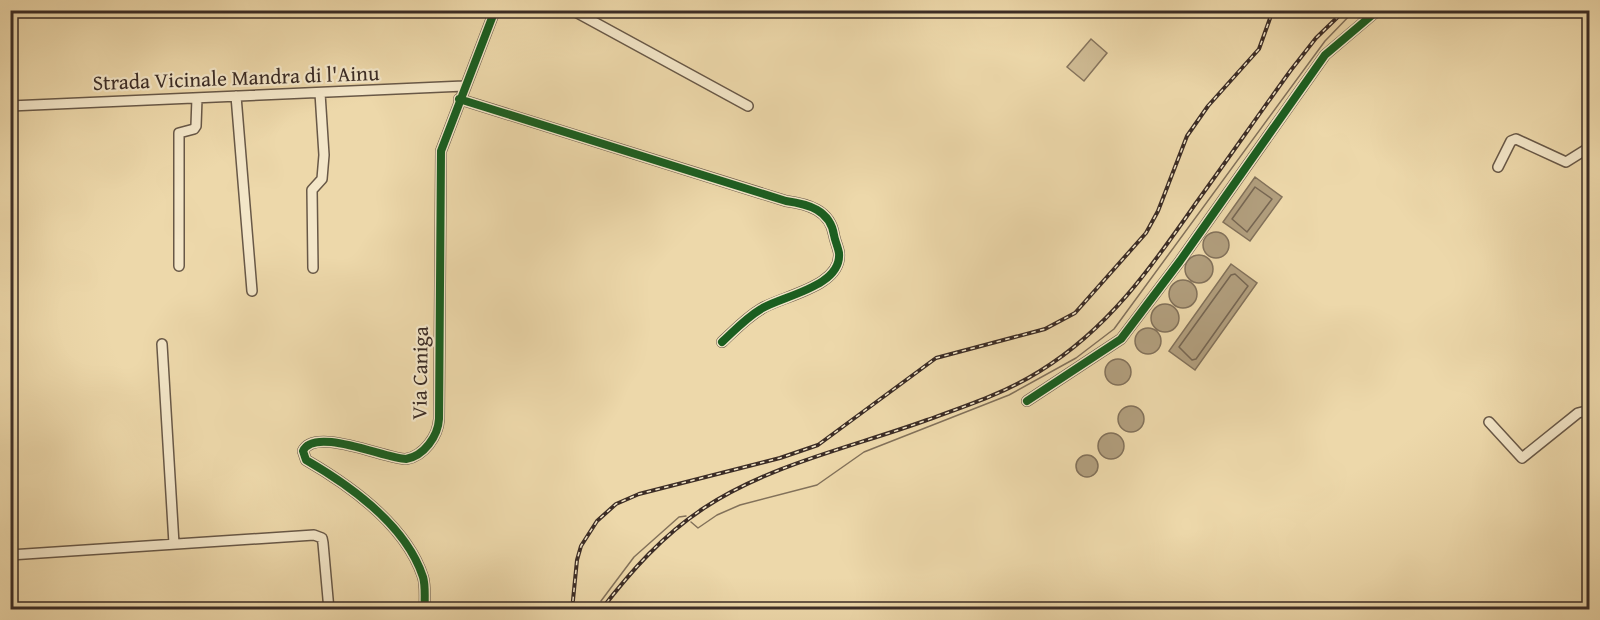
<svg xmlns="http://www.w3.org/2000/svg" width="1600" height="620" font-family="'Gentium Book Plus',serif">
	<style>
		.green { fill: #cfbb94; stroke: #86745d; stroke-width: 1.5 }
		.water { fill: #b19e7d; stroke: #82715a; stroke-width: 1.5 }
		.lines { fill: none; stroke-linecap: round; stroke-linejoin: round }
		.shore { stroke: #766652; stroke-width: 1.5 }
		.stream { stroke: #82715a; stroke-width: 1.5 }
		.minor-casing { stroke: #685847; stroke-width: 12 }
		.minor { stroke: #f3e6c8; stroke-width: 9 }
		.rail-casing { stroke: #3c2d26; stroke-width: 4 }
		.rail { stroke: #f3e6c8; stroke-width: 1.5; stroke-dasharray: 4.5; stroke-linecap: butt }
		.cycleway-casing { stroke: #f3e6c8; stroke-width: 11 }
		.cycleway { stroke: #1b5e20; stroke-width: 8 }
		.labels { text-anchor: middle; stroke-width: 4.5; stroke-linejoin: round; paint-order: stroke }
		.street-label { font-size: 21px; fill: #3c2d26; stroke: #f3e6c8 }
	</style>
	<rect width="100%" height="100%" fill="#edd8aa"/>
	<filter id="stains"><feTurbulence type="fractalNoise" baseFrequency=".00333" numOctaves="4"/><feColorMatrix values="0 0 0 0 .2 0 0 0 0 .09 0 0 0 0 .02 0 0 0 .5 -.17"/></filter>
	<radialGradient id="worn" r=".72"><stop offset=".6" stop-color="#630" stop-opacity="0"/><stop offset="1" stop-color="#630" stop-opacity=".3"/></radialGradient>
	<path class="green" d="M1091,39l16,14 -23,28 -17,-14z"/>
	<path class="water" d="M1255,177l27,20 -32,44 -27,-19z
		M1203 245a13 13 0 1 1 26 0a13 13 0 1 1-26 0Z
		M1185 269a14 14 0 1 1 28 0a14 14 0 1 1-28 0Z
		M1231,264l26,19 -62,87 -26,-19z
		M1169 294a14 14 0 1 1 28 0a14 14 0 1 1-28 0Z
		M1151 318a14 14 0 1 1 28 0a14 14 0 1 1-28 0Z
		M1135 341a13 13 0 1 1 26 0a13 13 0 1 1-26 0Z
		M1105 372a13 13 0 1 1 26 0a13 13 0 1 1-26 0Z
		M1118 419a13 13 0 1 1 26 0a13 13 0 1 1-26 0Z
		M1098 446a13 13 0 1 1 26 0a13 13 0 1 1-26 0Z
		M1076 466a11 11 0 1 1 22 0a11 11 0 1 1-22 0Z"/>
	<g class="lines">
		<path class="shore" d="M1255,187l17,12 -25,33 -15,-13z
			M1235,274l13,12 -52,73 -4,1 -13,-13 52,-72z"/>
		<path class="stream" d="M691,522l7,6 19,-13 23,-10 77,-20 47,-33 145,-57 67,-37 38,-29 211,-288 30,-31
			M601,601l33,-44 45,-40 7,-1
			M607,608v2"/>
		<defs>
			<path id="minor" d="M572,10l176,96
				M236,96l16,195
				M459,99l327,102c22,3 44,9 48,34 1,6 4,12 5,18 3,34 -58,43 -78,56 -15,9 -26,21 -39,33
				M10,106l454,-20
				M1498,167l13,-26 5,-2 50,23 24,-15
				M179,266v-133l15,-4 2,-3 1,-28
				M313,268l-1,-78 10,-11 2,-24 -4,-62
				M162,344l12,200
				M1027,401l94,-62 59,-78 145,-206 53,-45
				M1489,422l33,36 56,-45 12,-3
				M10,555l304,-20 8,3 1,5 6,67
				M425,610c-1,-11 1,-23 -2,-33 -17,-52 -72,-91 -117,-117l-3,-9c11,-25 83,8 103,8 18,-3 32,-23 33,-40l2,-268 54,-141"/>
		</defs>
		<use href="#minor" class="minor-casing"/>
		<use href="#minor" class="minor"/>
		<defs>
			<path id="rail" d="M572,610l5,-50 4,-14 16,-25 19,-17 23,-10 141,-36 38,-13 118,-87 109,-29 30,-16 71,-80 12,-22 29,-75 21,-30 51,-57 14,-39
				M601,610c30,-39 62,-75 103,-102 67,-44 149,-61 223,-88 39,-14 78,-27 113,-49 68,-42 111,-103 156,-168 32,-44 63,-89 95,-133l25,-32 29,-28"/>
		</defs>
		<use href="#rail" class="rail-casing"/>
		<use href="#rail" class="rail"/>
		<defs>
			<path id="cycleway" d="M459,99l327,102c22,3 44,9 48,34 1,6 4,12 5,18 3,34 -58,43 -78,56 -15,9 -26,21 -39,33
				M1027,401l94,-62 59,-78 145,-206 53,-45
				M425,610c-1,-11 1,-23 -2,-33 -17,-52 -72,-91 -117,-117l-3,-9c11,-25 83,8 103,8 18,-3 32,-23 33,-40l2,-268 54,-141"/>
		</defs>
		<use href="#cycleway" class="cycleway-casing"/>
		<use href="#cycleway" class="cycleway"/>
	</g>
	<g class="labels">
		<g class="street-label">
			<text transform="translate(236 78) rotate(-2)" y="7">Strada Vicinale Mandra di l'Ainu</text>
			<text transform="translate(420 373) rotate(-89)" y="7">Via Caniga</text>
		</g>
	</g>
	<rect width="1600" height="620" fill="none" stroke="#edd8aa" stroke-width="36"/>
	<rect x="12" y="12" width="1576" height="596" fill="none" stroke="#3c2d26" stroke-width="3"/>
	<rect x="18" y="18" width="1564" height="584" fill="none" stroke="#3c2d26" stroke-width="1.5"/>
	<rect width="100%" height="100%" filter="url(#stains)"/>
	<rect width="100%" height="100%" fill="url(#worn)"/>
</svg>
